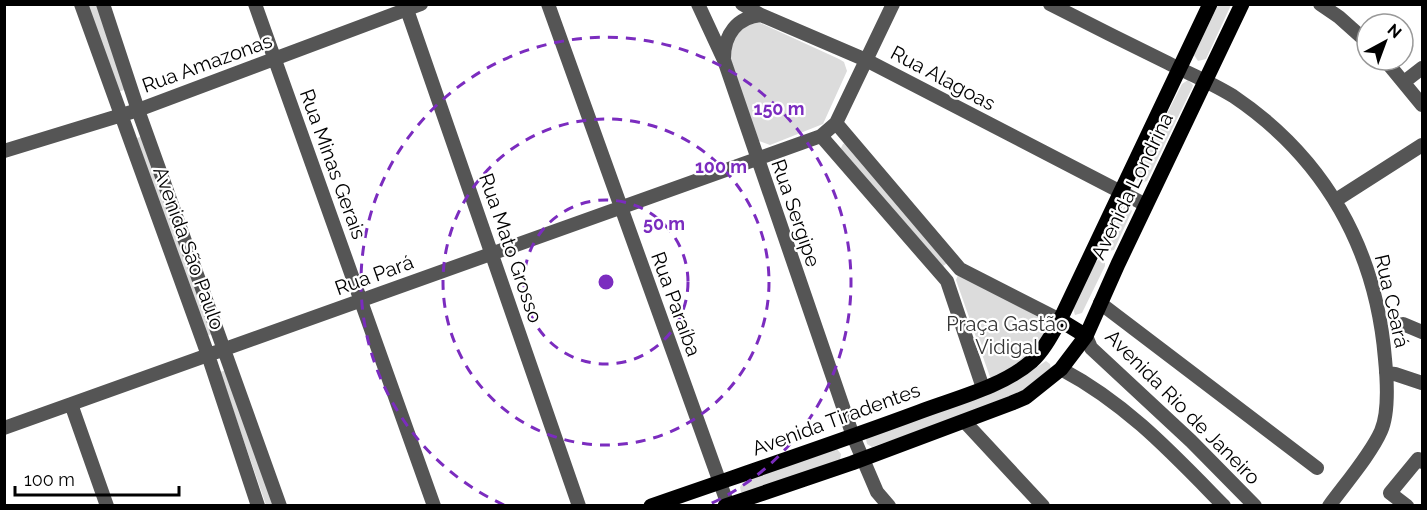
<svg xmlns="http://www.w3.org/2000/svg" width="1427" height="510" font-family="Raleway,sans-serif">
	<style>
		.green { fill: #dcdcdc }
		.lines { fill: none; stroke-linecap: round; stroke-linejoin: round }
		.minor { stroke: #555; stroke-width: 14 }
		.major { stroke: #000; stroke-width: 15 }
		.ring { fill: none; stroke: #7b2cbf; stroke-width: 3; stroke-dasharray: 10 8 }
		.labels { text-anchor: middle; stroke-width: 4.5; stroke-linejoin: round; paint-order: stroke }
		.street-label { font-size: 20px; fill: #000; stroke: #fff }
		.park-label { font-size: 20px; fill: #333; stroke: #fff }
		.centre { fill: #7b2cbf; stroke: #fff; stroke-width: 3 }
		.ring-label { font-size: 18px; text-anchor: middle; font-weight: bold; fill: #7b2cbf; stroke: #fff; stroke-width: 4.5; stroke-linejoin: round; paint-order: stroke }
	</style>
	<rect width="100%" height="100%" fill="#fff"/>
	<path class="green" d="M88,5h9l30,84 -9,3z
		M1218,5h13l-25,54 -8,2 -4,-6z
		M756,21l83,38 5,3 3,9 -24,53 -53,21 -11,-4 -3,-6 -27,-81 6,-21z
		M1188,80l5,5 -1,3 -45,93 -6,2 -3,-1 -2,-7 46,-91z
		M143,136l72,197 -9,3 -72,-197z
		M847,142l100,120 -1,2 -3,2 -101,-115 -1,-3 2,-4z
		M1128,206l4,5 -18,39 -6,1 -2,-3 1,-4 17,-37z
		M1100,259l5,4v3l-23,47 -7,2 -2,-7 22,-46z
		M958,275h4l87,48 1,3 -22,32 -35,20 -3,-1 -34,-97z
		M1046,361l4,3 1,7 -32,22 -48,20 -99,34 -5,-3 -1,-5 2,-3 128,-45 17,-8z
		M229,369l47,136h-10l-46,-133z
		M837,449l4,5 -1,6 -96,33 -3,-1 -1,-5 5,-7z"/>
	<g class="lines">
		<path class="minor" d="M81,4l127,351 50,151
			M103,4l35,106 142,396
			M255,4l179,502
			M405,4l174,502
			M548,4l180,501
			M698,4l26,56 129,376 24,56 12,14
			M742,4l19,11 105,45 280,145
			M1050,4c39,20 79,40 118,59 22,11 44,20 65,33 92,62 143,153 152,263 2,20 4,54 -4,72 -10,23 -36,53 -52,75
			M1320,4l19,13 28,25
			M724,58c0,-23 13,-41 37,-43
			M1385,60l37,45
			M1404,82l18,-14
			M836,123l124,146 100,51
			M821,136l126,145 36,107
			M4,151l134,-41 283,-106
			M1336,200l86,-55
			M1100,303l217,165
			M1403,324l19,8
			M1086,336l5,12 100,93 64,65
			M1061,369c66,35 111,84 163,137
			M1386,373l9,1 27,9
			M71,404l36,102
			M964,421l79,85
			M4,428l817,-292 15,-13 57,-119
			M1407,506l-17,-13 28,-34 4,3"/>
		<path class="major" d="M1060,320l26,16
			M651,506c89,-31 179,-61 268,-94 37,-14 83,-25 113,-51 12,-11 20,-27 28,-41l150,-316
			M725,506l127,-43 160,-60 14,-6 35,-28 25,-33 32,-72 124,-260"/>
	</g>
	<g class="ring">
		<circle cx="606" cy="282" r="82"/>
		<circle cx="606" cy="282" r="163"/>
		<path d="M504 505A245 245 0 1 1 708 505"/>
	</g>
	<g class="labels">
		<g class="street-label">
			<text transform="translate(207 63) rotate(-20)" y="7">Rua Amazonas</text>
			<text transform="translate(943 78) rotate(28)" y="7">Rua Alagoas</text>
			<text transform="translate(333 164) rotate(70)" y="7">Rua Minas Gerais</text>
			<text transform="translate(1132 186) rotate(-64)" y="7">Avenida Londrina</text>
			<text transform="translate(796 213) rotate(71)" y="7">Rua Sergipe</text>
			<text transform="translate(189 248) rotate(70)" y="7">Avenida São Paulo</text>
			<text transform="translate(511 248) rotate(71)" y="7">Rua Mato Grosso</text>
			<text transform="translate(374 275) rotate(-20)" y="7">Rua Pará</text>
			<text transform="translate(1392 301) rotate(77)" y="7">Rua Ceará</text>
			<text transform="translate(676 304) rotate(70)" y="7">Rua Paraíba</text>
			<text transform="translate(1183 407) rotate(45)" y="7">Avenida Rio de Janeiro</text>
			<text transform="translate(836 419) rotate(-20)" y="7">Avenida Tiradentes</text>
		</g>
		<g class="park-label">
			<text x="1007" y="331">Praça Gastão<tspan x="1007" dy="23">Vidigal</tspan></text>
		</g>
	</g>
	<circle cx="606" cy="282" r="9" class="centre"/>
	<g class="ring-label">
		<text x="779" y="115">150 m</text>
		<text x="721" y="173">100 m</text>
		<text x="664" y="230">50 m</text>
	</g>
	<rect width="1427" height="510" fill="none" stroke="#000000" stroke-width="12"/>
	<g transform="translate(1385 42) rotate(41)"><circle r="28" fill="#ffffff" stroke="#999999" stroke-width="1.5"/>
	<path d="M0-4.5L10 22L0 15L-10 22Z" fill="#000000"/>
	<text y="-9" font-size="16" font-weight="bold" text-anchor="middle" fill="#000000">N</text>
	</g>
	<path d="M15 486v9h164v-9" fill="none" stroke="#000000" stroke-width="3"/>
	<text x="24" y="486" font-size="18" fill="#000000" stroke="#ffffff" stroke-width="4.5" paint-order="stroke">100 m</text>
</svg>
